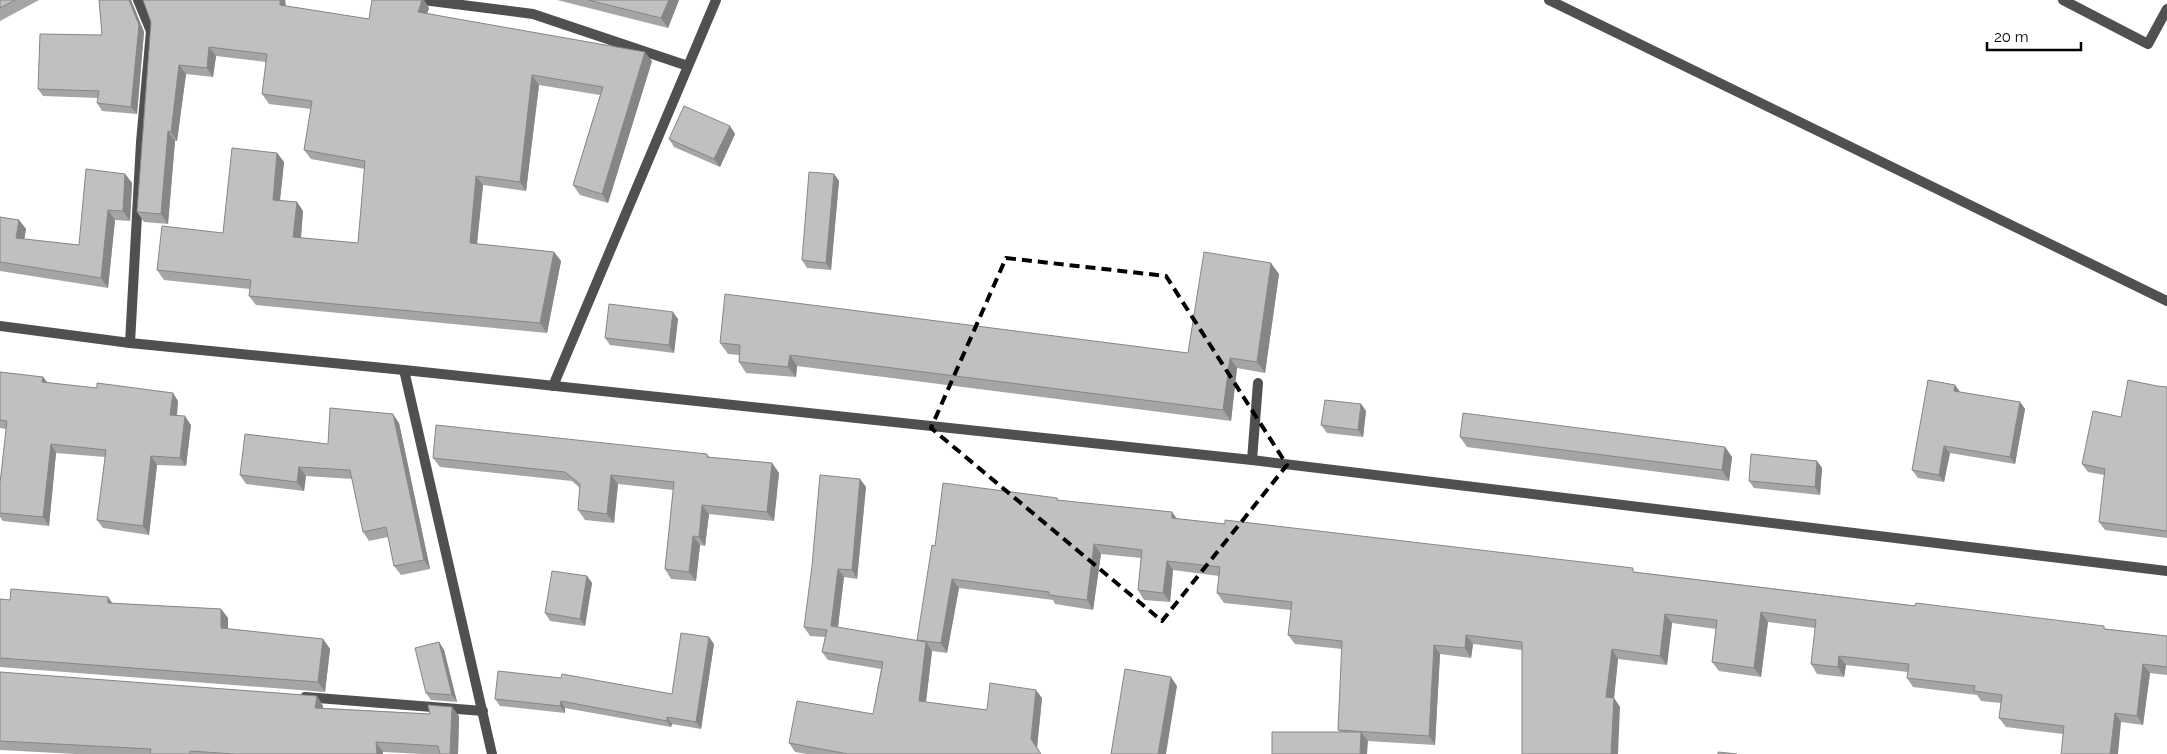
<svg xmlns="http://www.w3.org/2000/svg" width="2167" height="754" font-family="Raleway,sans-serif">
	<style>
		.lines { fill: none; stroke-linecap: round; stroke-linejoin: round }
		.service { stroke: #505050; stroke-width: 10 }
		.minor { stroke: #505050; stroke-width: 10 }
		.tertiary { stroke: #505050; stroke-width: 10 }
		.wall { fill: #a5a5a5 }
		.shaded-wall { fill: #868686 }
		.building { fill: #c0c0c0; stroke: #868686 }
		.marked { fill: none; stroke: #000; stroke-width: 4; stroke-dasharray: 10 6; stroke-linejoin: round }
	</style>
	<rect width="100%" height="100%" fill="#fff"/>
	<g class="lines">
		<path class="service" d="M1549,0l618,301
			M2063,0l85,44 19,-35
			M1252,460l6,-77"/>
		<path class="minor" d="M423,0l110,14 155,52
			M130,343l11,-201 10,-111 -13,-31
			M404,370l88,384
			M553,386l163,-386
			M305,697l178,14"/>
		<path class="tertiary" d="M0,326l130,17 274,27 848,90 915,111"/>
	</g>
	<path class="wall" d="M0,0h39l-39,21z
		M99,0h32l13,32 -7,82 -35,-3 -5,-8 1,-5 -55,-2 -5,-7 64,-54z
		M285,0l1,6 83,13 3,-19h52l5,8 -2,5 225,48 -44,142 -28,-8 -7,-10 27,-90 -61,-10 -13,106 -43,-6 -6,59 77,8 7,9 -14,72 -291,-28 -7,-9 1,-7 -86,-9 -7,-10 66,-37 54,-80 7,9 -4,38 17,2 6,9 -2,27 57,5 7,-74 -54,-10 -7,-9 7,-41 -42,-5 -7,-10 4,-32 -50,-6 -3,21 -27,-3 -9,67h-2l-7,83 -24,-2 -7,-10 14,-190z
		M557,0h122l-11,28z
		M730,126l5,8 -15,33 -46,-20 -5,-8z
		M125,174l7,9 -2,38 -15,-1 -7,68 -108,-17v-54l19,3 7,9 -2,10 55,6z
		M834,174l5,7 -8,89 -24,-2 -5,-8z
		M1279,274l-14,99 -28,-5 -6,53 -434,-55 -1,11 -50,-4 -7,-11v-7l-11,-1 -8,-11 468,10z
		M678,319l-4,34 -64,-8 -5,-7z
		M0,372l43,5 4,5 131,19 -1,14 14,10 -5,41 -29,-1 -8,70 -46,-7 -6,-8 8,-63 -49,-4 -7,73 -46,-5 -3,-4v-34l6,-54 -6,-1z
		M1955,385l5,7 60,10 5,7 -10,55 -65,-11 -6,29 -26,-4 -6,-8z
		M2167,387v151l-62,-8 -6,-8 5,-47 -16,-3 -6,-8 39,-47z
		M1361,404l5,7 -3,26 -36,-4 -6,-8z
		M399,423l31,146 -29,6 -7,-9 -6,-29 -19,4 -6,-9 -11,-53 -46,-3 -2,15 -58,-7 -6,-9 88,-31z
		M1460,437l265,10 7,10 -3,24 -262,-34z
		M707,454l2,3 63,6 7,10 -5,48 -65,-7 -4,32 -5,-1 -4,36 -25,-2 -6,-10 8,-79 -55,-6 -4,39 -29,-3 -7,-10 2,-22 -8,-7 -132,-14 -7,-9z
		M1817,461l5,7 -2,27 -66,-7 -5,-7z
		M860,479l6,8 -9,92 -13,-2 -6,50 79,14 18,-95 122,-48 2,3 113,11 5,7 459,53 531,64v39l-17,-2 -7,52 -22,-3 -58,12 -57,-7 -7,-9 2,-15 -20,-2 -4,-6 -64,-8 -6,-9 1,-6 -62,-7 -2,12 -27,-3 -6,-10 4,-36 -47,-6 -7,55 -42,-6 -7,-9 4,-33 -44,-6 -5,42 -49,-6 -4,39 6,9 -98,-57 -49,-6 -2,14 -31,-4 -5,91 -68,-4v13l-29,-24 4,-81 -47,-5 -7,-9 3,-25 -67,-7 -7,-10 2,-17 -46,-6 -3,32 -26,-2 -6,-10 3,-32 -40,-4 -8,56 -38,-6 -2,-4 -94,-12 -12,65 -15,-2 -6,51 61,8 55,-12 -5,49 4,7h-234l-12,-2 -6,-9 84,-29 8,-45 -53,-9 -6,-8 3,-15 -15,-1 -6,-9z
		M587,576l5,7 -7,43 -35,-5 -5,-8z
		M108,597l4,6 109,6 7,9v11l95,10 7,10 -5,43 -325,-25v-68l10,1z
		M439,642l5,8 13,52 -26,-2 -5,-7z
		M714,644l-13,85 -29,-5 -1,3 -106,-19v5l-65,-7 -5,-7 177,-5z
		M0,672l317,24 6,10v2l107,6 22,-7 7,9 -1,38h-35l-40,-2v2h-307l-76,-4z"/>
	<path class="shaded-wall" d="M129,0h2l13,32 -7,82 -6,-7z
		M280,0h5l2,15 -7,-10z
		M422,0h2l5,8 -4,13 -7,-9z
		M669,0h10l-11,28 -7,-10z
		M209,47l7,9 -3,21 -6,-9z
		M645,52l7,9 -44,142 -6,-9z
		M179,65l7,9 -9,67 -6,-9z
		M532,75l7,10 -13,106 -6,-9z
		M730,126l5,8 -15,33 -6,-8z
		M168,131l7,10 -7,83 -7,-10z
		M277,153l7,9 -5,47 -6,-9z
		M125,174l7,9 -2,38 -7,-10z
		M834,174l5,7 -8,89 -5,-7z
		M476,176l7,9 -7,68 -6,-10z
		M297,202l6,9 -3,36 -7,-10z
		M108,210l7,10 -7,68 -7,-10z
		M19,220l7,9 -3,19 -7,-10z
		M554,252l7,9 -14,72 -7,-10z
		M1271,263l8,11 -14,99 -8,-11z
		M673,312l5,7 -4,34 -5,-8z
		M790,355l7,11 -1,11 -8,-10z
		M1230,358l7,10 -6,53 -8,-11z
		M43,377l6,8 -7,-3z
		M1955,385l5,7 -6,-1z
		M173,393l5,8 -2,22 -6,-8z
		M2020,402l5,7 -10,55 -5,-7z
		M1361,404l5,7 -3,26 -5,-7z
		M393,414l6,9 31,146 -6,-9z
		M185,416l6,9 -5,41 -6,-8z
		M51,444l5,9 -7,73 -6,-9z
		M1944,446l6,7 -6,29 -5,-7z
		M1725,447l7,10 -3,24 -7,-11z
		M151,456l6,9 -8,70 -6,-9z
		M1817,461l5,7 -2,27 -5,-8z
		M772,463l7,10 -5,48 -7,-9z
		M299,467l7,9 -2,15 -7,-9z
		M611,475l7,9 -4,39 -7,-9z
		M860,479l6,8 -9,92 -5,-9z
		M702,505l7,9 -4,32 -6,-9z
		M1172,512l7,10 -7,-4z
		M693,536l7,9 -4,36 -7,-9z
		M1094,544l7,10 -8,56 -6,-10z
		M1167,561l6,9 -3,32 -7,-9z
		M838,569l6,8 -7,57 -6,-8z
		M587,576l5,7 -7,43 -5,-7z
		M952,579l7,9 -12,65 -6,-10z
		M108,597l7,10 -7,-4z
		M221,609l7,9v20l-7,-10z
		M1761,612l7,10 -7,55 -7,-9z
		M1665,614l7,9 -5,42 -7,-9z
		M1466,635l7,9 -2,14 -6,-10z
		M709,637l5,7 -13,85 -5,-7z
		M323,639l7,10 -5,43 -7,-10z
		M439,642l5,8 13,52 -5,-7z
		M926,642l6,9 -7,59 -6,-9z
		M1434,645l6,9 -5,91 -6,-9z
		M1612,649l6,10 -4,39 6,9 -2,47h-7l-5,-57z
		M1839,656l7,9 -2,12 -6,-10z
		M2143,664l7,9 -7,52 -6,-9z
		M1171,677l6,9 -11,68h-8z
		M1036,690l6,8 -5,50 -6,-9z
		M317,696l6,10 -1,12 -7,-10z
		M561,701l4,7v5l-5,-7z
		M452,707l7,9 -1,38h-8z
		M2115,713l6,9 -3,32h-8z
		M667,717l5,7 -1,3 -4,-6z
		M1361,732l7,9 -1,13h-7z
		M376,742l7,10v2h-6z"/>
	<path class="building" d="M0,0h15l-15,8z
		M99,0h30l10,25 -8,82 -34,-4 2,-12 -61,-2 2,-55 62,1z
		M143,0h137v5l89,14 3,-19h50l-4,12 227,40 -43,142 -29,-9 30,-98 -71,-12 -12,107 -44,-6 -6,67 84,9 -14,71 -291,-27 2,-16 -94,-10 5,-44 61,7 9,-85 45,5 -4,47 24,2 -4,35 65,6 7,-82 -61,-11 8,-49 -50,-7 5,-40 -58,-7 -2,21 -28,-3 -8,67 -3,-1 -7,83 -24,-2 14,-190z
		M588,0h81l-8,18z
		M684,106l46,20 -16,33 -45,-20z
		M86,169l39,5 -2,37 -15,-1 -7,68 -101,-16v-45l19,3 -3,18 63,7z
		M809,172l25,2 -8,89 -24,-3z
		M1204,252l67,11 -14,99 -27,-4 -7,52 -433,-55 -2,12 -49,-5 1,-17 -20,-2 5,-49 463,59z
		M609,304l64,8 -4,33 -64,-7z
		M0,372l43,5 -1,5 55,6v-5l76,10 -3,22 15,1 -5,42 -29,-2 -8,70 -46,-6 9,-70 -55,-6 -8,73 -43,-4v-30l7,-62 -7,-1z
		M1928,380l27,5 -1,6 66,11 -10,55 -66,-11 -5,29 -27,-5z
		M2128,380l29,6 10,1v144l-68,-9 6,-53 -23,-5 11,-53 28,6z
		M1325,400l36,4 -3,26 -37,-5z
		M330,408l63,6 31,146 -30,6 -8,-39 -23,5 -13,-62 -51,-3 -2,15 -57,-7 5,-41 83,10z
		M1463,413l262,34 -3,23 -262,-33z
		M436,425l271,29v3l65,6 -5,49 -65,-7 -3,32 -6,-1 -4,36 -24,-3 9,-87 -63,-7 -4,39 -29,-4 2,-26 -15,-12 -132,-14z
		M1751,454l66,7 -2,26 -66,-6z
		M820,475l40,4 -8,91 -14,-1 -7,57 95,16 -7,59 68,9 3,-27 46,7 -5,49 10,15h-193l-59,-11 8,-42 76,13 10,-52 -61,-10 5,-22 -23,-3 8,-61z
		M943,483l114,15v2l115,12v6l53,6v-4l408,48v4l282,34 1,-3 188,23v3l63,7v31l-24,-3 -6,52 -22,-3 -5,41h-49l3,-28 -65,-8 3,-23 -28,-4 1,-5 -68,-8 2,-14 -70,-8 -1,11 -27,-3 5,-44 -55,-8 -7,56 -42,-6 5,-42 -52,-6 -5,42 -48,-7 -6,48 8,1 -3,56h-89v-112l-56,-7 -1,13 -31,-3 -5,91 -91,-6 4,-89 -54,-6 4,-33 -75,-9 3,-26 -53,-6 -4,32 -25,-3 4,-40 -48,-6 -7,56 -38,-5v-3l-97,-13 -11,64 -24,-3 15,-95 3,1z
		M552,571l35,5 -7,43 -35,-6z
		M11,589l97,8v6l113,6v19l102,11 -5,43 -318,-24v-59l10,1z
		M681,633l28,4 -13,85 -29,-5v4l-106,-20 -1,5 -65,-7 3,-28 63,7 1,-4 110,20z
		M439,642l13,53 -26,-2 -11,-45z
		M1125,669l46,8 -13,77h-47z
		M0,672l317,24 -2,12 115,6 -2,-9 24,2 -2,47h-10l-2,-8 -62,-4 1,12h-143l-44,-3v3h-40l1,-5 -151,-8z
		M1272,732h89l-1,22h-88z
		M1718,752l19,2h-19z"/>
	<path class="marked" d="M1006,258l160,18 121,189 -125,156 -231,-193z"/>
	<path d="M1987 42v8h94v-8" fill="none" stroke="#000000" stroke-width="2.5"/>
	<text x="1994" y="42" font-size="15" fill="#000000" stroke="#ffffff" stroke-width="4" paint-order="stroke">20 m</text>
</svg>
